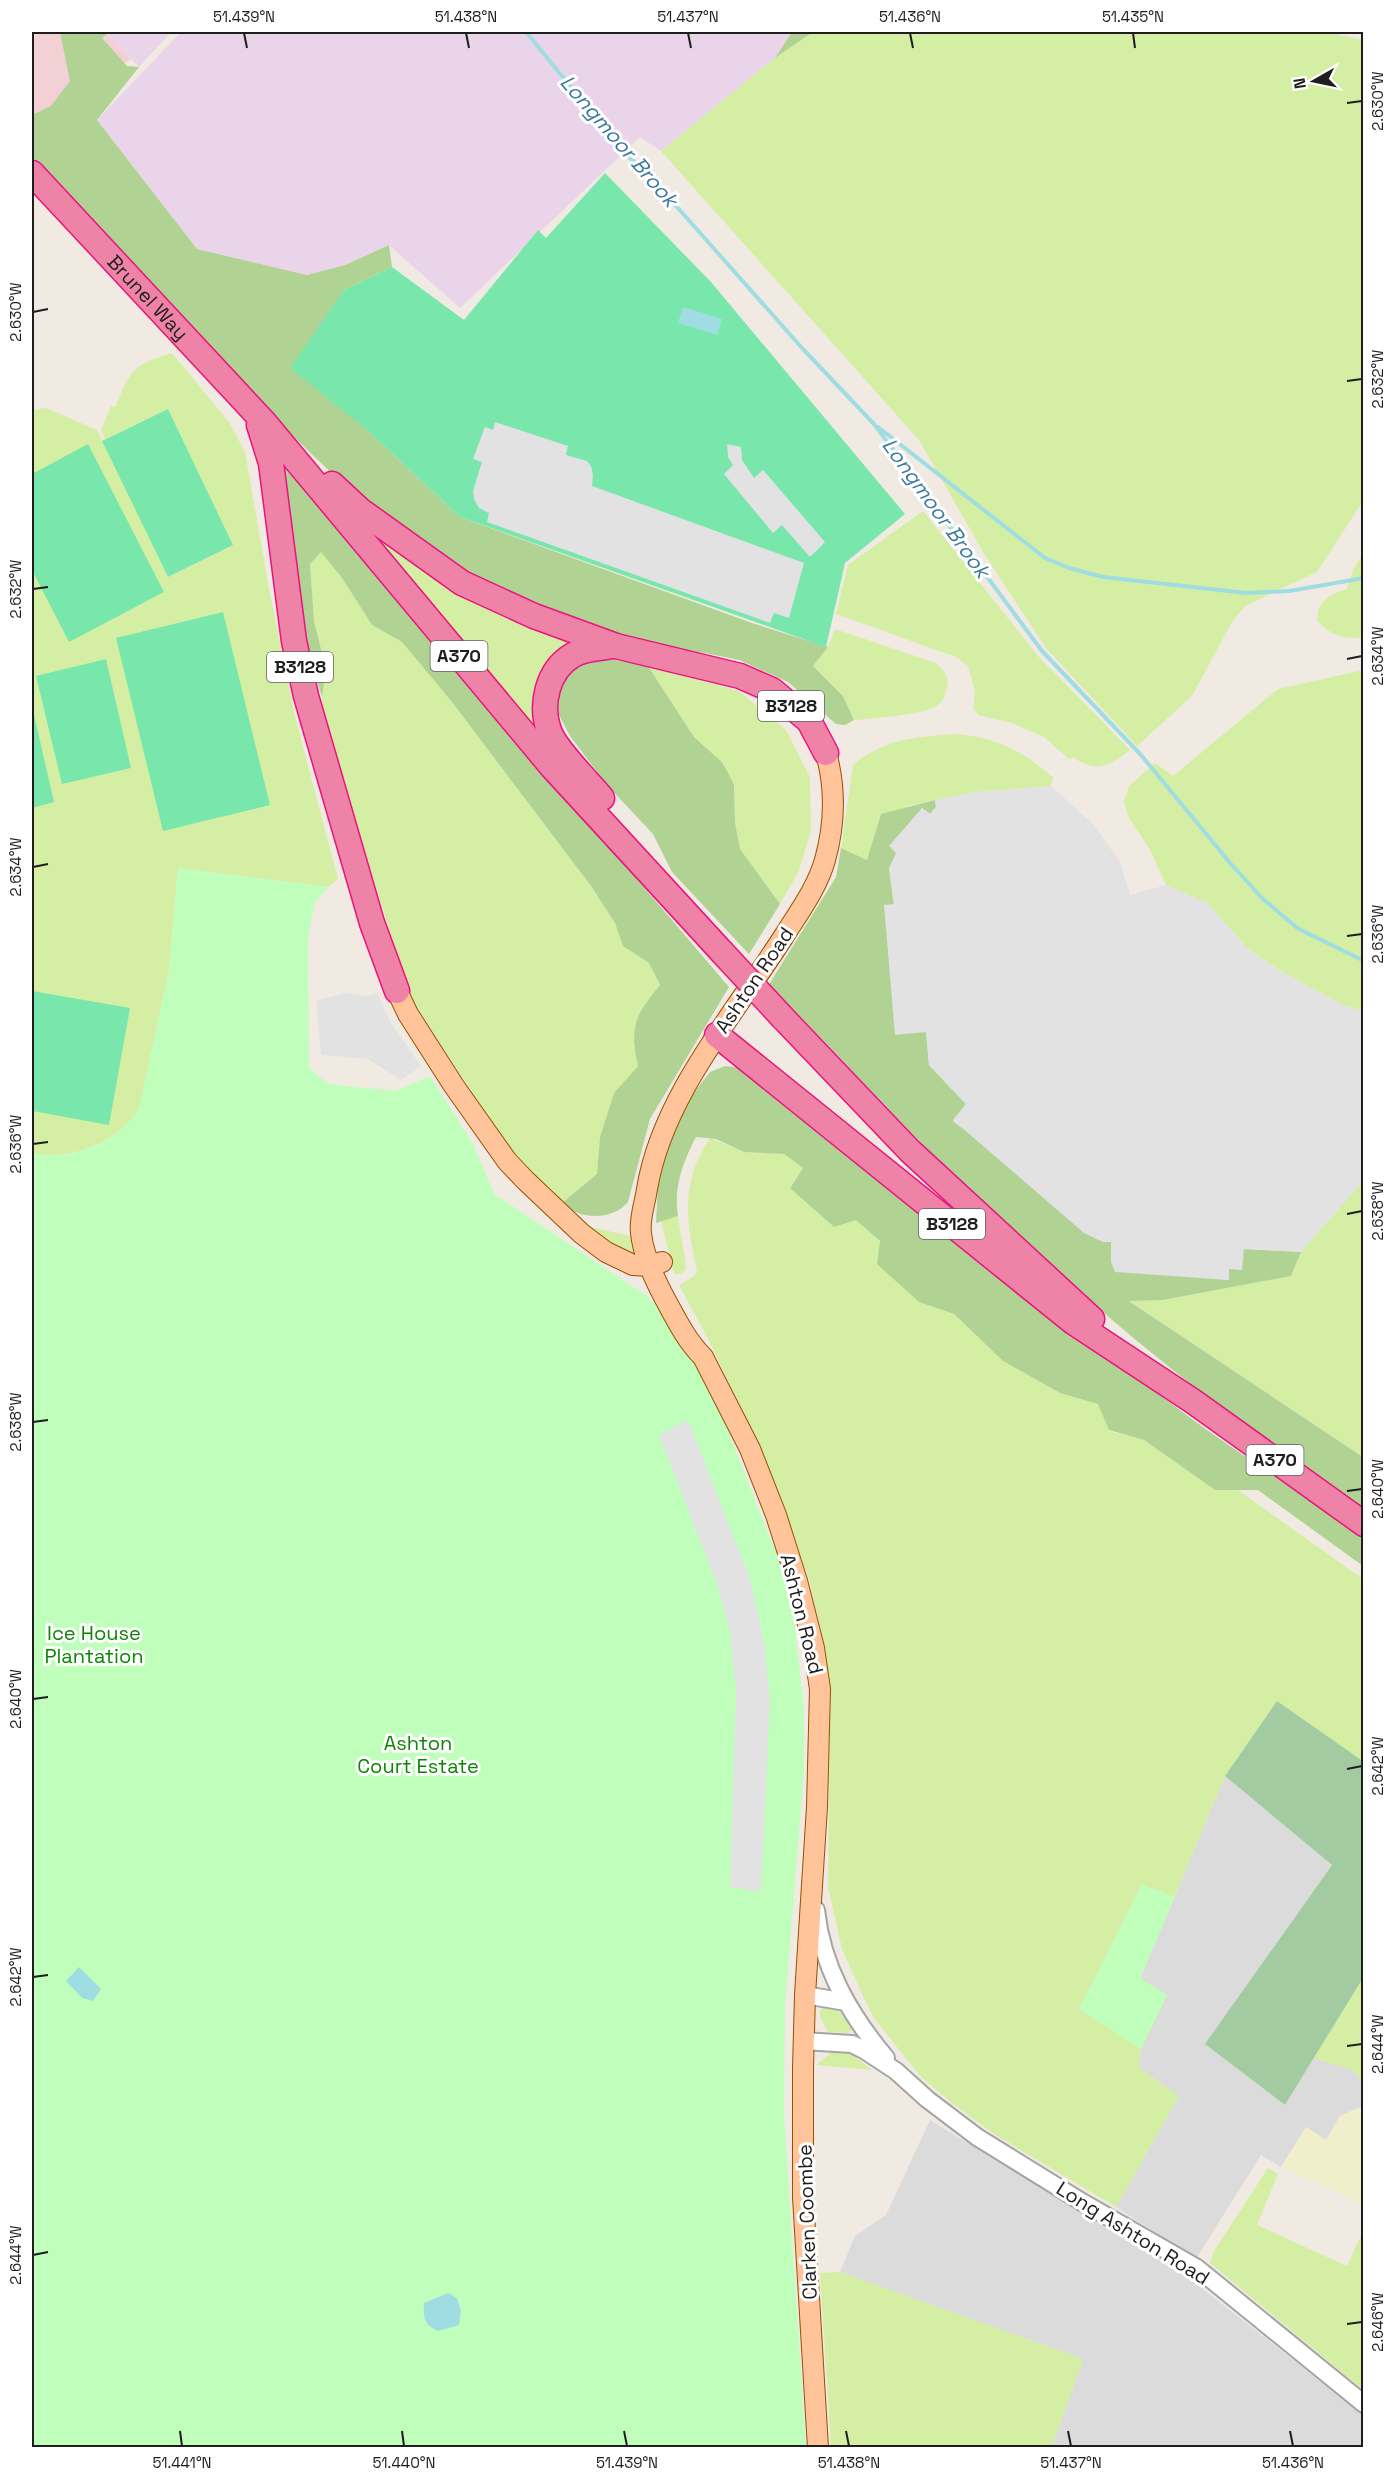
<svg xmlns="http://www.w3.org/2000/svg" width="1395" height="2479" font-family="'Space Grotesk',sans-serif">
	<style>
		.residential { fill: #dcdbdb }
		.commercial { fill: #f3d0d4 }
		.industrial { fill: #ead4e9 }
		.farmland { fill: #f1eecc }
		.grass { fill: #d4efa4 }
		.forest { fill: #b0d394 }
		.cemetery { fill: #a2cba2 }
		.park { fill: #c0febb }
		.pitch { fill: #79e7ac }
		.parking { fill: #e2e2e2 }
		.water { fill: #9fdde2 }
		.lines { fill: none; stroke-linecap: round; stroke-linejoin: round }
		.stream { stroke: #9fdde2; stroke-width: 4 }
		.minor-casing { stroke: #a5a5a5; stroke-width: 20 }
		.major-casing { stroke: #984f00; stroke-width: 22 }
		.highway-casing { stroke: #ea137d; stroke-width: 27 }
		.minor { stroke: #fff; stroke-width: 16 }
		.major { stroke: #ffc499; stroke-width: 20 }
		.highway { stroke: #ef83a7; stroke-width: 24 }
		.highway-bridge-casing { stroke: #ea137d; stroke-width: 27; stroke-linecap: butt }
		.highway-bridge { stroke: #ef83a7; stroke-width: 24 }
		.ticks { fill: none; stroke: #1e1e1e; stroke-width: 2 }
		.labels { text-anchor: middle; stroke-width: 6; stroke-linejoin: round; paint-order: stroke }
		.shield { fill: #fff; stroke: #626262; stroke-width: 1.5 }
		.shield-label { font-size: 18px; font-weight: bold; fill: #1e1e1e }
		.street-label { font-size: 20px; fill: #1e1e1e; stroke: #fff }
		.park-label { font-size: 20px; fill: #0a8701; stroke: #fff }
		.water-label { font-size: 21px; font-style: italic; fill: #3a7a9e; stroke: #fff }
		.neatline { fill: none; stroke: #1e1e1e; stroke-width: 2 }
		.ticks-label { font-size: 15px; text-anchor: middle; fill: #1e1e1e }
	</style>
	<rect width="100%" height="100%" fill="#f0eae3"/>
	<path class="residential" d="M1225,1776l107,89 -126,179 79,61 29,-47 38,12 11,11v25l-23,10 -14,24 -20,-13 -25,40 -20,-12 -65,104 -80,-52 63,-111 -40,-28 2,-19 25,-54 -26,-16z
		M930,2120l263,161 170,134v32h-311l31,-88 -243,-87 15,-36 31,-21z"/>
	<path class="commercial" d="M32,32h74l25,27 -99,69z"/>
	<path class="industrial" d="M106,32h65l-32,35z
		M181,32h611l-17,26 -114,93 -21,-14 -180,171 -71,-63 -44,20 -38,10 -110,-26 -100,-129z"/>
	<path class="farmland" d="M1363,2106v98l-82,-37 25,-40 20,13 14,-24z"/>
	<path class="grass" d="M813,32h514l36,8v461l-46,71 -72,34 -13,16 -40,74 -55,50 -91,-98 -60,-91 -67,-117 -258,-289 114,-93z
		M172,353l57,69 16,30 24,137 27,131 42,159 -10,8 -150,-19 -9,103 -30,138c-21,34 -68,51 -107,45v-744l14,-2 51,22 71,147 65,-32 -65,-136 -63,30 -4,-9 10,-24 4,1c17,-38 16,-41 57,-54z
		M335,492l248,144 -45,95z
		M923,511l115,145 92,94c-21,16 -34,24 -57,7l-3,3 -26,-23 -32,-14 -34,-8 -5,-8 2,-15 -7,-26 -12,-9 -120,-43 12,-49z
		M321,551l21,27 30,47 30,17 50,60 139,184 24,37 8,23 26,17 11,23c-25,31 -31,40 -22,80l-24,27 -14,44 -3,37 -35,29 -50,-48 -102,-159 -87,-278 -1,-21 4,-28 -12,-48 -4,-57z
		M1363,553v85c-18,1 -35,-3 -46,-18 1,-20 13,-26 30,-31l6,-19z
		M835,629l101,34c10,10 14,14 10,28 -2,6 -3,11 -9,15 -11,8 -67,13 -83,14l-11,-24 -30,-30 15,-19z
		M648,666l91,25 47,39 24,47 1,54 -13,42 -18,31 -40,-55 -5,-26 -1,-39 -12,-22 -28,-25z
		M1363,670v342l-20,-7 -66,-36 -30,-21 -40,-45 -41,-18 -16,-35 -21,-32 -5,-16 5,-16 26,-23 18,13 105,-87z
		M954,734c42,3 67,16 99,43l-2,9 -75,6 -69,14 -40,54 -26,-12 12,-83c31,-26 62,-28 101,-31z
		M710,1138l34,14 40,2 19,14 -13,19 44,40 22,-8 24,22 39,61 35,12 49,47 57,32 39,11 10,27 35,9 71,50h23l125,89v183l-86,-61 -52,75 -85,202 27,17 -26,54 -2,19 40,28 -63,111 -122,-73 -42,-31 -32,-27 -46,-58 -11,-22 -21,-47 -14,-62 2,-196 -8,-57 -14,-58 -59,-151 -42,-88 -28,-52 15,-9 3,-5c-11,-50 -17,-88 13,-133z
		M1363,1181v276l-235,-157h35l128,-24 10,-24z
		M678,1216c1,10 9,49 8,54l-6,4h-6l-13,-53z
		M578,1224l52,12 8,7v10l-4,3 -7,-1z
		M1363,1978v103l-11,-11 -38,-12z
		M826,2007c15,1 18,11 26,22l-3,4 -21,-1 -8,-15v-7z
		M841,2051l13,5 18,14 -56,-5 16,-13z
		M1268,2168l10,6 -21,51 90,41 16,-35v159l-153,-127 4,-12z
		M840,2272l243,87 -31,88h-221l-11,-174z"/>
	<path class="forest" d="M60,32h45l2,2 -5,4 25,28 12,1 -42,53 100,129 110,26 38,-10 44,-20 3,22 -48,23 21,138 95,89 292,106 76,24 -15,19 30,30 11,24 -9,5 -9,-1 -48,-42 -49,-22 -34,-7 -44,-4 -135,-44 -72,-34 -88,-65 -91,-87 -237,-248 -6,-20v-36l19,-9 19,-25z
		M792,32h21l-38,26z
		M282,463l447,524 -79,132 -22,83c-16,19 -49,18 -66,1l35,-29 3,-37 14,-44 24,-27c-9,-40 -3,-50 22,-81l-11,-22 -26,-17 -8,-23 -24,-37 -139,-184 -50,-60 -30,-17 -30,-47 -21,-26 -11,12 4,57 12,48 -4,28 -22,-72z
		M610,659l38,7 46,71 28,25 12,22 1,39 5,26 40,55 -31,50 -77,-82 -19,-38 -46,-49 -37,-49 -12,-23 1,-26 14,-17 14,-9z
		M935,800l1,7 -6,7 -8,-6 -33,60 5,37h-10l42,126 3,34 37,39 -13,17 159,121 -1,20 117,18 1,-11 15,-20 57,3 -10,24 -128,24 -34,1 234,156v56c-124,-88 -245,-182 -356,-287 -42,-40 -85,-81 -125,-124 -38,-39 -74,-80 -114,-116l68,-109 5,-29 26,12 14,-46z
		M725,1066l17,2 272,220 193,142 156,108v28l-105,-76h-43l-71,-50 -35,-10 -11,-26 -38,-11 -57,-32 -49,-47 -35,-12 -42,-38 3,-23 -24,-21 -22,7 -44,-39 13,-20 -19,-14 -40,-2 -28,-13 -20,-2c-13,25 -23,51 -18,79l-22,7 2,-39 11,-45 20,-40 21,-27z"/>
	<path class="cemetery" d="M1277,1701l87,61 -1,216 -78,127 -80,-61 127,-179 -107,-89z"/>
	<path class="park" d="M178,868l150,19 -13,15 -7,35 1,131 19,16 67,7 35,-15 43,68 21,50 153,102 32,36 34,61 66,168 14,51 11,97v62l-19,234 -1,110 22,332h-774v-1293c39,6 86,-10 107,-45l30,-138z
		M1142,1884l33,13 -35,81 27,17 -26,54 -62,-40z"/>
	<path class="pitch" d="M605,173l106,109 194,232 -60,49 -19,84 -366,-130 -95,-89 -75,-60 54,-78 48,-23 72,53 74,-90 8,8z
		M168,409l65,136 -65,32 -66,-136z
		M88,444l76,148 -95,50 -37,-72v-96z
		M223,612l47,193 -107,26 -47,-193z
		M106,659l25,109 -69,16 -26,-108z
		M32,706l22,96 -22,6z
		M32,991l98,17 -21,117 -77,-14z"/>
	<path class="parking" d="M495,422l73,24 -2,9 21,6 4,5 2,9 -1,11 212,77 -15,55 -15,-5 -4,10 -283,-101 2,-9 -10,-5 -5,-9 -1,-8 9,-29 -9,-3 12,-32 8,3z
		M727,444l14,3 1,13 12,18 9,-8 62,72 -15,15 -28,-32 -9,8 -49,-59 9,-9 -5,-8z
		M1051,786l43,39 26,37 10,33 36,-10 41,18 40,45 30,21 66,36 20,7v169l-62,71 -57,-3 -2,21 -13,-1v11l-114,-8 -4,-10v-20h-8l-19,-9 -131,-113 13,-16 -37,-39 -3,-33 -31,3 -11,-130 10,-1 -5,-36 7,-15 -7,-7 33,-38 8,6 6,-7 -1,-7 41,-8z
		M345,993l21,3 11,-3 14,30 30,43 -20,14 -33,-21 -47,-4 -5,-54z
		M688,1420l62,159 14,65 6,56 -9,192 -31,-5 6,-197 -6,-56 -11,-45 -60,-154z"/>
	<path class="water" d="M683,307l39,12 -5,16 -39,-12z
		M79,1967l22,22 -8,12 -11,-3 -16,-17z
		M448,2293l9,5 4,13 -2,14 -21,6c-14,-6 -15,-14 -14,-28z"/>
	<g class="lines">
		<path class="stream" d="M526,32l98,120 38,38 140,158 72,76 168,227 99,104 90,109 31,34 35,30 67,33
			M878,427l167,131 24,10 34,9 143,16 43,-2 75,-13"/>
		<defs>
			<path id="minor" d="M816,1910c6,57 34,105 70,148
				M805,1995l41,7
				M803,2041l49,3 12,6 32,21 31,28 50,38 105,65 115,66 167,136"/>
			<path id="major" d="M397,991l11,23 46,72 53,75 18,19 57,54 24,18 27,13 17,1 12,-4
				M818,2448l-15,-251v-129l2,-73 12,-188 3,-118 -6,-41 -17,-67 -21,-66 -26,-66 -47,-92c-17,-17 -27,-38 -39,-60 -10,-19 -21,-42 -23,-64 -2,-15 4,-29 6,-44 15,-92 88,-176 137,-253 15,-24 33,-48 41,-76 10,-36 11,-71 1,-107"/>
			<g id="highway">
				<path id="s1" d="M32,173l232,249 288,345 169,184"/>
				<path d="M259,425l12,38 23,178 12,55 66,227 25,68"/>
				<path d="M332,484l28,26 102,73 72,33 82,30 124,30 32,14 37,31 17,32"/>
				<path d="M602,798c-13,-16 -45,-47 -52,-65 -11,-27 -3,-63 23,-78 12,-7 28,-7 41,-9"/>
				<path d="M783,1018l127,133 182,168"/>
				<path d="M717,1035l356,287 121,80 170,122"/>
			</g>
		</defs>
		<use href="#minor" class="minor-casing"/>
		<use href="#major" class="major-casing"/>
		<use href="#highway" class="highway-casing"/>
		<use href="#minor" class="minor"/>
		<use href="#major" class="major"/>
		<use href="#highway" class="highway"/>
		<defs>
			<path id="highway-bridge" d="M721,951l62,67"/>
		</defs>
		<use href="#highway-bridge" class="highway-bridge-casing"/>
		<use href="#highway-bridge" class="highway-bridge"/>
	</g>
	<path class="ticks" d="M244,33l3,15M466,33l3,15M688,33l3,15M910,33l3,15M1133,33l2,15M1347,103l15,-2M33,312l15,-3M1347,381l15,-2M33,589l15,-2M1347,659l15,-3M33,867l15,-3M1347,936l15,-2M33,1144l15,-2M1347,1214l15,-3M33,1422l15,-2M1347,1491l15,-2M33,1699l15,-2M1347,1769l15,-3M33,1977l15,-2M1347,2046l15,-2M33,2255l15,-3M1347,2324l15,-2M180,2431l2,15M402,2431l2,15M624,2431l3,15M846,2431l3,15M1068,2431l3,15M1290,2431l3,15"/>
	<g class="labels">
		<g class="shield">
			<rect x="430.5" y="641" width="57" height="30" rx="4.5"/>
			<rect x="267" y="652" width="66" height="30" rx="4.5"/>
			<rect x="758" y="691" width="66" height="30" rx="4.5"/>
			<rect x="919" y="1209" width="66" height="30" rx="4.5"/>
			<rect x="1246.5" y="1445" width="57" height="30" rx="4.5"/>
		</g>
		<g class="shield-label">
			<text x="459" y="662">A370</text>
			<text x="300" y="673">B3128</text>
			<text x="791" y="712">B3128</text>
			<text x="952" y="1230">B3128</text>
			<text x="1275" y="1466">A370</text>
		</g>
		<g class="street-label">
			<text dy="7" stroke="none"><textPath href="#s1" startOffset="170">Brunel Way</textPath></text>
			<text transform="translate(754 980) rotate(-56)" y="7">Ashton Road</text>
			<text transform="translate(802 1614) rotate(76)" y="7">Ashton Road</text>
			<text transform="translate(807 2222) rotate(-92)" y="7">Clarken Coombe</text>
			<text transform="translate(1133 2233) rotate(32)" y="7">Long Ashton Road</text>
		</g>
		<g class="park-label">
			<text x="94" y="1640">Ice House<tspan x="94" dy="23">Plantation</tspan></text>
			<text x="418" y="1750">Ashton<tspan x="418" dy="23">Court Estate</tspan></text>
		</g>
		<g class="water-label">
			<text transform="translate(619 141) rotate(49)" y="7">Longmoor Brook</text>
			<text transform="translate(936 508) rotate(54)" y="7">Longmoor Brook</text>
		</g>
	</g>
	<rect width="1395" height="2479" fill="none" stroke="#ffffff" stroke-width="66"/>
	<g transform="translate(1314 81) rotate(261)" stroke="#ffffff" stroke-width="4.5" paint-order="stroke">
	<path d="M0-4.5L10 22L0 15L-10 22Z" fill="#1e1e1e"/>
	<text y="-9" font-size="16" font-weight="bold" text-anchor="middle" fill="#1e1e1e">N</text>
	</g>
	<rect x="33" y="33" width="1329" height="2413" class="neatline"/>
	<g class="ticks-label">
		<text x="244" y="22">51.439°N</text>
		<text x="466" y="22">51.438°N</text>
		<text x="688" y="22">51.437°N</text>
		<text x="910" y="22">51.436°N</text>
		<text x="1133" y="22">51.435°N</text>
		<text transform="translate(1378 101) rotate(-90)" y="5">2.630°W</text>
		<text transform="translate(16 312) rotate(-90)" y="5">2.630°W</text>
		<text transform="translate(1378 379) rotate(-90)" y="5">2.632°W</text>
		<text transform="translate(16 589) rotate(-90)" y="5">2.632°W</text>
		<text transform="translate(1378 656) rotate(-90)" y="5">2.634°W</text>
		<text transform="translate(16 867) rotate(-90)" y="5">2.634°W</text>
		<text transform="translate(1378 934) rotate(-90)" y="5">2.636°W</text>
		<text transform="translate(16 1144) rotate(-90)" y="5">2.636°W</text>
		<text transform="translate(1378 1211) rotate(-90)" y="5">2.638°W</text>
		<text transform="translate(16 1422) rotate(-90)" y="5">2.638°W</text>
		<text transform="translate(1378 1489) rotate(-90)" y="5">2.640°W</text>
		<text transform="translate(16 1699) rotate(-90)" y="5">2.640°W</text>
		<text transform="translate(1378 1766) rotate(-90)" y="5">2.642°W</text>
		<text transform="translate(16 1977) rotate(-90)" y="5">2.642°W</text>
		<text transform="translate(1378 2044) rotate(-90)" y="5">2.644°W</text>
		<text transform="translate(16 2255) rotate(-90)" y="5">2.644°W</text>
		<text transform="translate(1378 2322) rotate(-90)" y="5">2.646°W</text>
		<text x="182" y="2468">51.441°N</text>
		<text x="404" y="2468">51.440°N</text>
		<text x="627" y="2468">51.439°N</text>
		<text x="849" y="2468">51.438°N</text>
		<text x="1071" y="2468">51.437°N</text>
		<text x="1293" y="2468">51.436°N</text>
	</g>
</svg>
